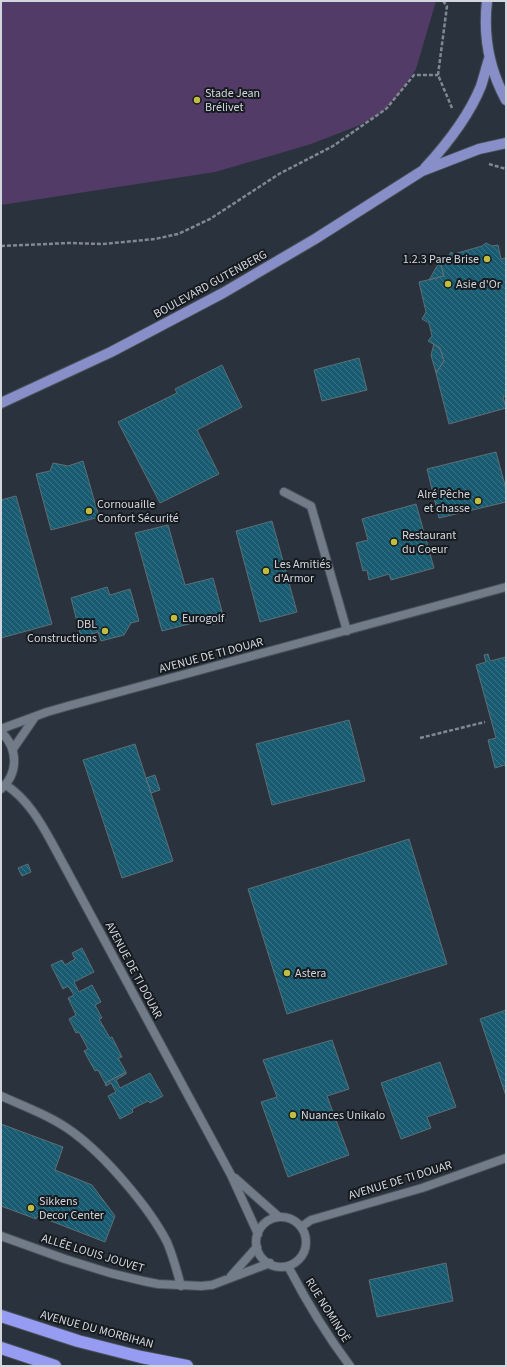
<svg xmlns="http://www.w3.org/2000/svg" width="507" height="1367" font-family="'Source Sans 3',sans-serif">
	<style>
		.pitch { fill: #533b67 }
		.building { fill: url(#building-back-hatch); stroke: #5d6e74 }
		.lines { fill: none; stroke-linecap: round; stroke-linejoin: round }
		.street-casing { stroke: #485058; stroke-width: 10 }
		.primary-casing { stroke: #485058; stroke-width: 12 }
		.highway-casing { stroke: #485058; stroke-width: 14 }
		.path { stroke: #818891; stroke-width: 2.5; stroke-dasharray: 4 2; stroke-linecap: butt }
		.street { stroke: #727c88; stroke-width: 8 }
		.primary { stroke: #888fc8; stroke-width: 10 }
		.highway { stroke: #969cf2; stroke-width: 12 }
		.poi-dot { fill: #c0be40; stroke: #171b1f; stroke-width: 1.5 }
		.labels { text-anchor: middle; stroke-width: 4; stroke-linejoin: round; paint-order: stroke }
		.poi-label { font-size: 12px; fill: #d2d7de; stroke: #171b1f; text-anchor: start }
		.street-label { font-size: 12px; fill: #d2d7de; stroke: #171b1f }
	</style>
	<defs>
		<pattern id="building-back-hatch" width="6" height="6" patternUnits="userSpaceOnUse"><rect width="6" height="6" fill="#195c71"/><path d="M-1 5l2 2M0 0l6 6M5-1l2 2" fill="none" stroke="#3a7385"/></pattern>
	</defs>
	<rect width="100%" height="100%" fill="#2a333d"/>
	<path class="pitch" d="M1,1h435l-20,68 -18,26 -16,17 -22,13 -49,19 -96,28 -214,33z"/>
	<path class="building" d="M486,243l6,3 6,-1 3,14 5,-1v138l-3,1 3,11 -57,16 -13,-51 8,-12 -4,-13 -12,-7 4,-5 -3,-13 -7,-4 4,-7 -7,-30 25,-6 -4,-15 7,-2 4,-7 3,2 28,-8z
		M440,261l4,15 -15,4z
		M434,344l6,4 4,13 -8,12 -5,-18z
		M359,358l8,32 -45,11 -8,-31z
		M222,365l20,42 -45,23 22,44 -59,29 -42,-81 59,-29 -2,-4z
		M496,452l10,37v13l-67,16 -12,-49z
		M83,461l16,56 -48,13 -15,-56 14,-3 3,-8 15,3z
		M16,496l36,128 -51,14v-138z
		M416,504l18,64 -43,12 -2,-6 -20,6 -2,-10 -4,1 -7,-28 12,-3 -6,-21z
		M272,521l25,91 -37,10 -24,-91z
		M168,525l17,60 28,-7 10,37 -61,16 -27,-98z
		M107,587l3,8 20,-6 9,32 -8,2 -7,12 -23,6 -3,-9 -17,5 -10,-39z
		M223,615l2,6 -16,4 -1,-6z
		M488,654l2,7 16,-4v112l-1,-4 -10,3 -7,-28 8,-2 -20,-73 10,-3 -2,-7z
		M349,720l16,61 -93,24 -16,-61z
		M135,744l38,117 -51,17 -39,-118z
		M155,775l5,15 -9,3 -5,-15z
		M409,839l38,125 -160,50 -39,-125z
		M28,864l3,8 -9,4 -4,-8z
		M82,948l12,24 -20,10 5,10 13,-7 9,17 -6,3 7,13 -3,1 11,19 2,-1 10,20 -4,1 8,14 -21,11 -7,-13 -3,1 -11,-20 4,-2 -9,-17 -3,1 -7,-14 7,-4 -8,-17 6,-3 -6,-9 -5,3 -12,-24 11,-5 3,5 10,-6 -3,-6z
		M506,1010v86l-26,-77z
		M332,1040l17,49 -22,7 22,59 -61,22 -27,-75 16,-5 -14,-37z
		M440,1062l16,45 -29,10 4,11 -30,11 -20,-56z
		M126,1072v2l-10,6 4,8 30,-15 13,23 -13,7 -2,-2 -16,8 1,3 -13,7 -12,-23 8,-4 -5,-9 -5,3 -1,-3z
		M1,1124l62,23 -8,23 37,15 23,31 -10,26 -67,-26 -2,3 -35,-13z
		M446,1263l7,38 -76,16 -8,-37z"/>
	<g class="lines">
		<defs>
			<path id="street" d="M284,492l27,14 36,125
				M1,729l46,-17 21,-6 438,-119
				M1,732c17,16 18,41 0,57
				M13,749l22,-32
				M6,785c21,14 34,36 46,58l179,332 27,59
				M1,1096c25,11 52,21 73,37 32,24 75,74 93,109 6,14 10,29 14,44
				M235,1178l44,39
				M256 1242a25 25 0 1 1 50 0a25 25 0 1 1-50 0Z
				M301,1227l10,-7 111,-32 84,-30
				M1,1236l64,23 45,14 33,8 15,3 43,2 11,-1 58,-22
				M288,1266c18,35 38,68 62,100
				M231,1276l26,-29"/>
			<path id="primary" d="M487,1c-4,35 2,68 19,99
				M425,168c22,-24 44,-52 56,-82 3,-9 5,-18 8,-27
				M1,403l110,-51 112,-59 92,-54 107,-68 57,-22 27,-6"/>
			<path id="highway" d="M1,1316l77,25 63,16 46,9
				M1,1348l54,18"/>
		</defs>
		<use href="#street" class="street-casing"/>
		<use href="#primary" class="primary-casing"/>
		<use href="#highway" class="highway-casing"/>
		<path class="path" d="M443,1l4,5 -9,69 14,33
			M489,164l17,5
			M1,246l68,-3 34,1 52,-5 23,-5 32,-15 69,-45 54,-28 53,-37 28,-34h24
			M420,738l65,-16"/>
		<use href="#street" class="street"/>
		<use href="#primary" class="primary"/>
		<use href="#highway" class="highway"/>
	</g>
	<g class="poi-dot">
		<circle cx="197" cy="100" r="4"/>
		<circle cx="487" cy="259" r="4"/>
		<circle cx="448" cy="284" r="4"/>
		<circle cx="478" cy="501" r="4"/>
		<circle cx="89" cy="511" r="4"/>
		<circle cx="394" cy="542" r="4"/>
		<circle cx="266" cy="571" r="4"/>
		<circle cx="174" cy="618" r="4"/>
		<circle cx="105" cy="631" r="4"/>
		<circle cx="287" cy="973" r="4"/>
		<circle cx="293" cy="1115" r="4"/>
		<circle cx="31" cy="1208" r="4"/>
	</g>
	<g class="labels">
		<g class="poi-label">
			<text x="205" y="97">Stade Jean<tspan x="205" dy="14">Brélivet</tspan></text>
			<text x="479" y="263" text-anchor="end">1.2.3 Pare Brise</text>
			<text x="456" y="288">Asie d'Or</text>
			<text x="470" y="498" text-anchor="end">Alré Pêche<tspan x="470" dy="14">et chasse</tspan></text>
			<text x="97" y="508">Cornouaille<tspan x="97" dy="14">Confort Sécurité</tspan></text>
			<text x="402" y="539">Restaurant<tspan x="402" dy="14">du Coeur</tspan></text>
			<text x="274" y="568">Les Amitiés<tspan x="274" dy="14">d'Armor</tspan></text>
			<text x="182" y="622">Eurogolf</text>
			<text x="97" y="628" text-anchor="end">DBL<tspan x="97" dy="14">Constructions</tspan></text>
			<text x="295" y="977">Astera</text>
			<text x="301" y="1119">Nuances Unikalo</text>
			<text x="39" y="1205">Sikkens<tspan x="39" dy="14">Decor Center</tspan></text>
		</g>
		<g class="street-label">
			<text transform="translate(210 284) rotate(-29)" y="4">BOULEVARD GUTENBERG</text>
			<text transform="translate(211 655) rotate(-15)" y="4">AVENUE DE TI DOUAR</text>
			<text transform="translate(134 970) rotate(62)" y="4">AVENUE DE TI DOUAR</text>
			<text transform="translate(400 1180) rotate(-17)" y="4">AVENUE DE TI DOUAR</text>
			<text transform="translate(93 1253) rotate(17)" y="4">ALLÉE LOUIS JOUVET</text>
			<text transform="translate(328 1310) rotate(58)" y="4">RUE NOMINOË</text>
			<text transform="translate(97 1329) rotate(15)" y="4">AVENUE DU MORBIHAN</text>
		</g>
	</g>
	<rect width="507" height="1367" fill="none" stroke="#d2d7de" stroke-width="4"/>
</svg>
